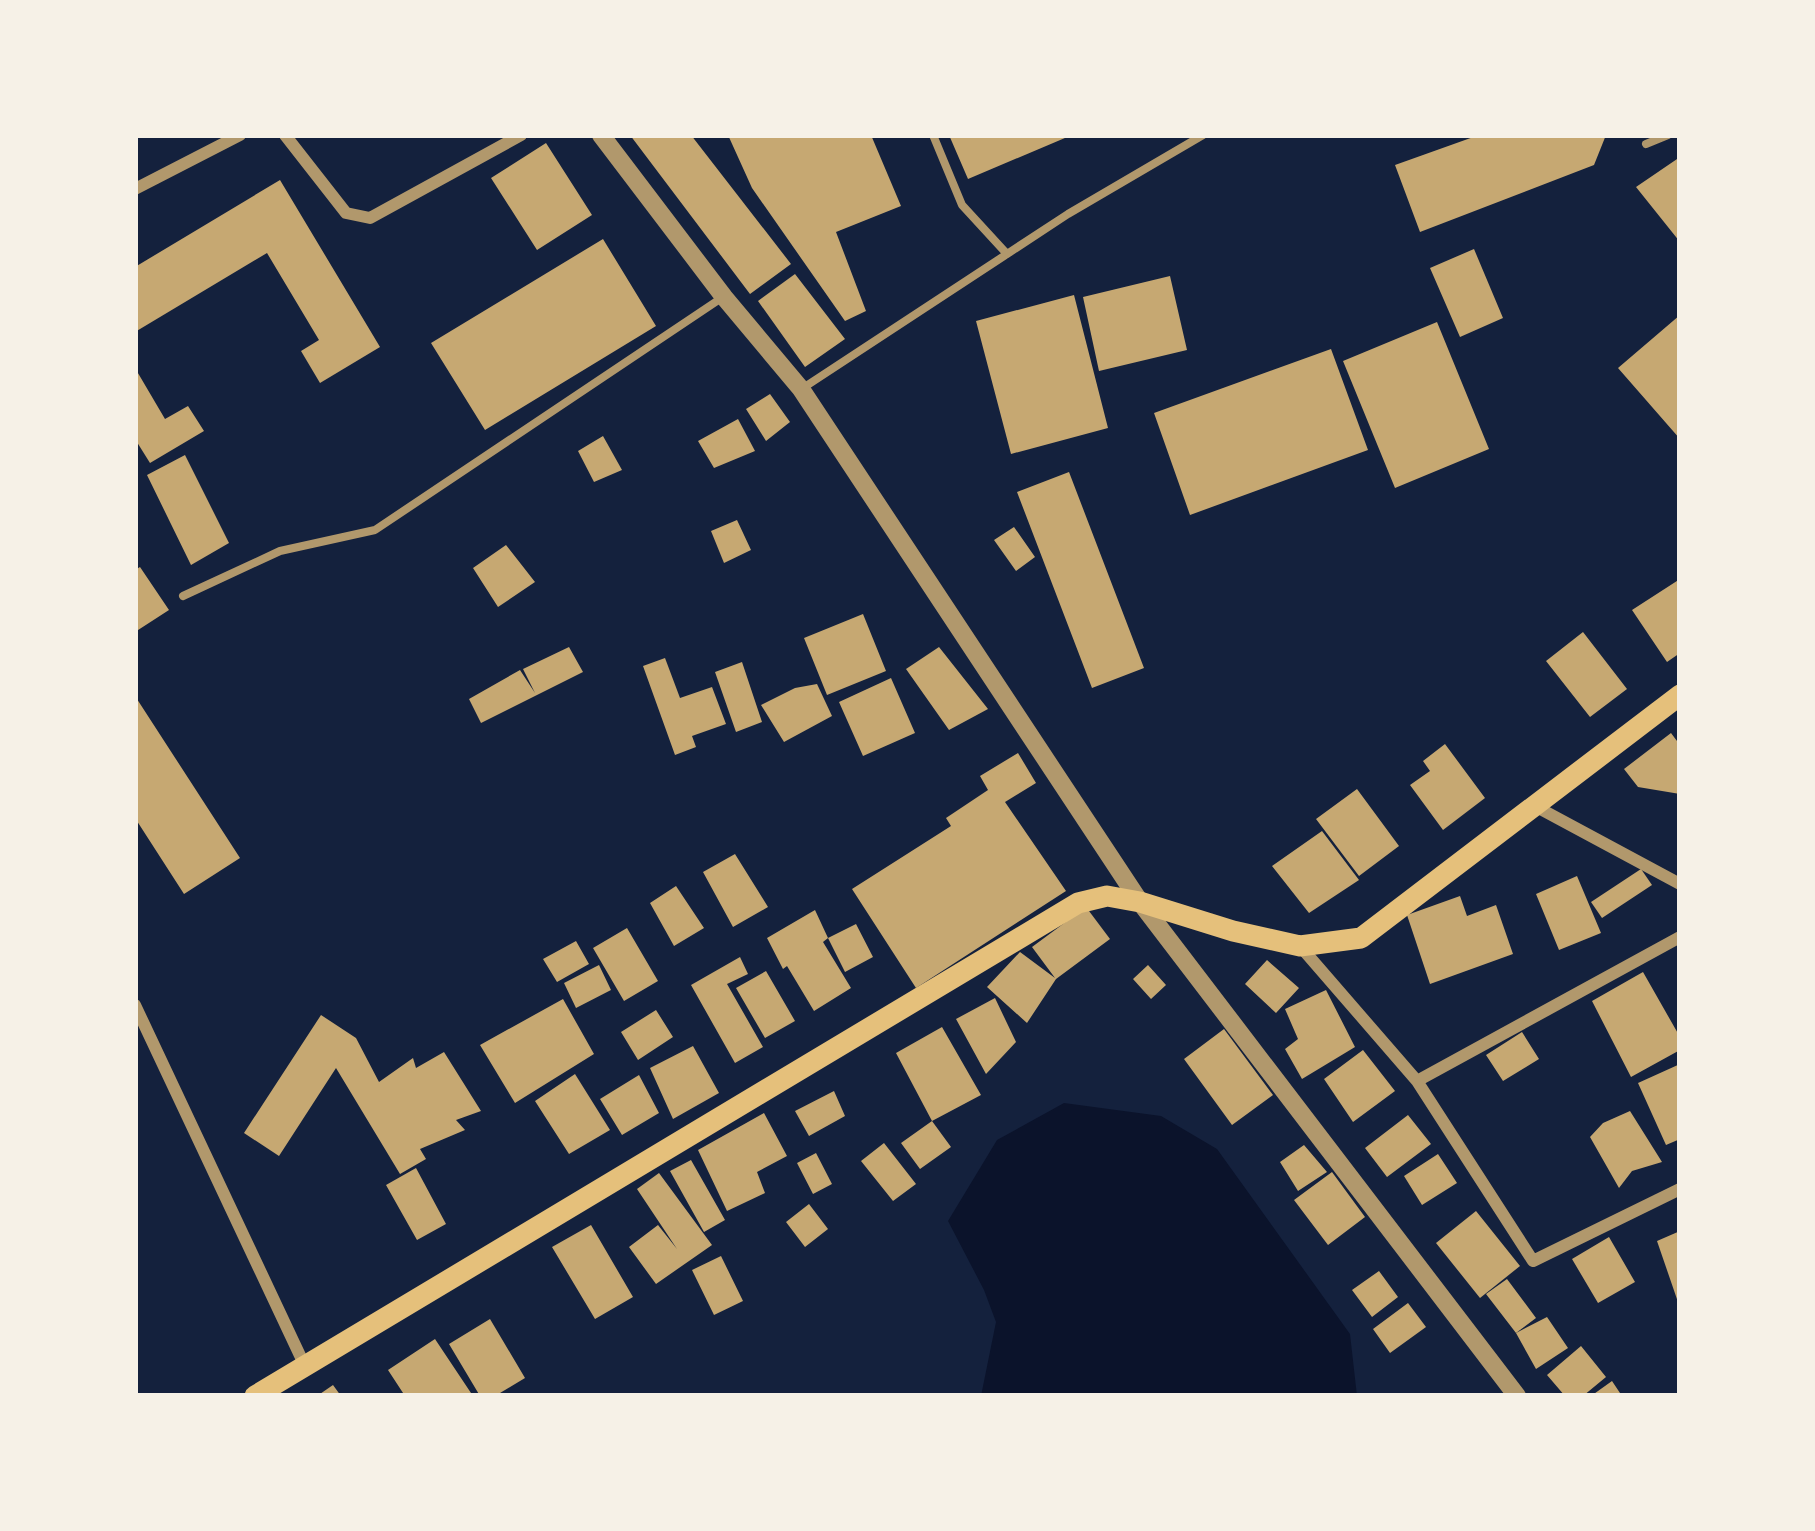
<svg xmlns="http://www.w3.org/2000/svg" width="1815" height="1531" font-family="'DejaVu Sans',sans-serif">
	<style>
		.water { fill: #0b132b }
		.building { fill: #c6a872 }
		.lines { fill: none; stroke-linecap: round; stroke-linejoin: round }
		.service { stroke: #b1986c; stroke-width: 8 }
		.minor { stroke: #b1986c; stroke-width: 12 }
		.tertiary { stroke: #b1986c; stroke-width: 18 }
		.secondary { stroke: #e5c07b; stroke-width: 21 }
	</style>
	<rect width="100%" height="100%" fill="#14213d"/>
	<path class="water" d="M1064,1103l97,13 56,33 133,185 7,62h-376l15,-74 -12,-32 -36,-69 49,-81z"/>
	<path class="building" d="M630,135h61l100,129 -41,30z
		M728,135h143l30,71 -65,26 30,79 -21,10 -93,-133z
		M949,135h123l-104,44z
		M1479,135h127l-12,30 -174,67 -25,-67z
		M546,143l46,72 -55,35 -46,-72z
		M1680,157v85l-44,-55z
		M280,180l100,167 -60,36 -19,-32 18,-11 -52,-87 -132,79v-65z
		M603,239l53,87 -171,104 -54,-87z
		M1474,249l29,69 -43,19 -30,-69z
		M795,274l50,65 -40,28 -47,-66z
		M1170,276l17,74 -88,21 -16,-74z
		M1074,295l34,133 -97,26 -35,-133z
		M1680,315v124l-62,-71z
		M1437,322l52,127 -94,39 -52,-127z
		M1331,349l37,101 -178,65 -36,-102z
		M135,368l30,51 23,-13 16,25 -54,32 -15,-24z
		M770,394l20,28 -24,19 -20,-32z
		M738,419l17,32 -41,17 -16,-27z
		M603,436l19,34 -28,12 -16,-31z
		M185,455l44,88 -38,22 -44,-90z
		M1069,472l75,196 -52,20 -75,-196z
		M737,520l14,30 -27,13 -13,-32z
		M1014,527l21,30 -19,14 -22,-31z
		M506,545l29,37 -37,25 -25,-39z
		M140,567l29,43 -34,22v-62z
		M1680,579v74l-13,9 -35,-52z
		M863,614l23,57 -59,24 -23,-57z
		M1583,632l44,57 -37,28 -44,-56z
		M569,647l14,25 -102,51 -12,-24 51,-29 15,23 -12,-24z
		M939,647l49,62 -39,21 -43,-61z
		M665,658l15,40 32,-11 14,37 -34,12 4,11 -21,8 -32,-89z
		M742,662l20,60 -26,10 -21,-60z
		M891,678l24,55 -52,23 -24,-54z
		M817,684l15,32 -48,26 -23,-37 34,-17z
		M135,696l105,162 -56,36 -49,-76z
		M1671,733l9,12v49l-42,-7 -14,-18z
		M1445,744l40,54 -42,32 -33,-45 20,-14 -7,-10z
		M1018,753l18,30 -31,19 61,89 -150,97 -64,-99 99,-63 -5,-8 42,-28 -8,-14z
		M1357,789l42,57 -40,30 -43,-57z
		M1322,831l37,49 -50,33 -37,-47z
		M735,854l33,53 -35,20 -30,-55z
		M1641,869l11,16 -50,33 -11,-16z
		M1577,876l24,57 -42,17 -23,-56z
		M676,886l28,42 -30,18 -24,-43z
		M1460,896l7,20 29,-11 17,49 -83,30 -23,-69z
		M1086,907l24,32 -54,40 -29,44 -40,-36 33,-35 35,26 -23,-31z
		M815,910l13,28 -5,4 28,46 -37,23 -27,-45 -4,3 -16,-31z
		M856,924l17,33 -28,15 -17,-34z
		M627,928l31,53 -34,20 -31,-53z
		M576,941l13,23 -32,18 -14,-23z
		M740,957l8,17 -21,10 36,63 -28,16 -44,-78z
		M1267,960l32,28 -23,25 -31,-29z
		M599,965l12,25 -35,18 -12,-25z
		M1148,965l18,20 -15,14 -18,-20z
		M766,971l29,50 -30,17 -29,-50z
		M1643,972l37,65v13l-49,27 -39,-76z
		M1326,990l29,57 -53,32 -17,-30 13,-10 -13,-30z
		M995,998l21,44 -30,32 -30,-55z
		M563,999l31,55 -79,49 -35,-58z
		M656,1010l17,27 -35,23 -17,-28z
		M321,1015l35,23 23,44 34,-24 3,10 28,-16 37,59 -25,9 9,10 -45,19 6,10 -26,15 -64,-106 -57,88 -35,-23z
		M942,1027l39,68 -49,26 -36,-68z
		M1224,1029l49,66 -41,30 -48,-66z
		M1522,1032l17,27 -36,22 -17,-26z
		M693,1046l26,47 -46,26 -23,-51z
		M1363,1050l32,41 -42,31 -29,-43z
		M1680,1064v75l-14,6 -28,-62z
		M575,1074l35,56 -41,24 -34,-53z
		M639,1075l20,38 -37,22 -22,-36z
		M834,1091l11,25 -36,20 -14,-25z
		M1630,1111l32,51 -30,9 -13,17 -29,-51 13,-14z
		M764,1113l23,43 -30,16 8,21 -38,18 -29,-61z
		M1408,1115l23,29 -44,33 -22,-29z
		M932,1121l19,26 -31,22 -19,-26z
		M884,1143l32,41 -23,17 -32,-40z
		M1304,1145l23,27 -29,19 -18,-29z
		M816,1153l16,31 -19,10 -16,-31z
		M1438,1154l19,29 -35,22 -18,-29z
		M691,1160l34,60 -21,12 -34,-61z
		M416,1168l30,56 -29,16 -31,-55z
		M1332,1172l33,45 -37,28 -34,-45z
		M659,1173l53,72 -56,39 -27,-37 29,-22 19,24 -40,-60z
		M809,1204l19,25 -23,18 -19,-25z
		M1476,1211l44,55 -40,32 -44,-55z
		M591,1225l42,72 -38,22 -43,-72z
		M1680,1231v74h-1l-22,-64z
		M1609,1237l26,45 -37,21 -26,-44z
		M721,1256l22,45 -29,14 -22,-45z
		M1379,1271l19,26 -26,20 -20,-27z
		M1507,1279l29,39 -20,15 -30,-39z
		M1408,1303l18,24 -36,26 -17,-24z
		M1547,1317l21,31 -32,21 -20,-36z
		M490,1319l35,59 -30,18h-15l-31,-52z
		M435,1339l38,57h-68l-17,-26z
		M1581,1346l25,31 -23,19h-18l-18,-21z
		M1612,1381l10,15h-31z
		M333,1385l8,11h-24z"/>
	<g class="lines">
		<path class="service" d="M933,135l29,70 45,49
			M1646,144l22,-9
			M803,388l265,-174 135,-79
			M183,596l97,-45 95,-21 348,-233"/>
		<path class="minor" d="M285,135l61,78 24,5 151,-83
			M135,189l105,-54
			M1533,805l147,79
			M1300,946l117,135 116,180 147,-72
			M135,1005l169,359
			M1417,1081l263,-144"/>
		<path class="tertiary" d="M601,135l123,162 77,92 339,513 377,494"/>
		<path class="secondary" d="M255,1396l823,-493 29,-7 33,6 93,29 67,15 61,-8 319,-243"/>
	</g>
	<rect width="1815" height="1531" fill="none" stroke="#f6f1e7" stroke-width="276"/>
</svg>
